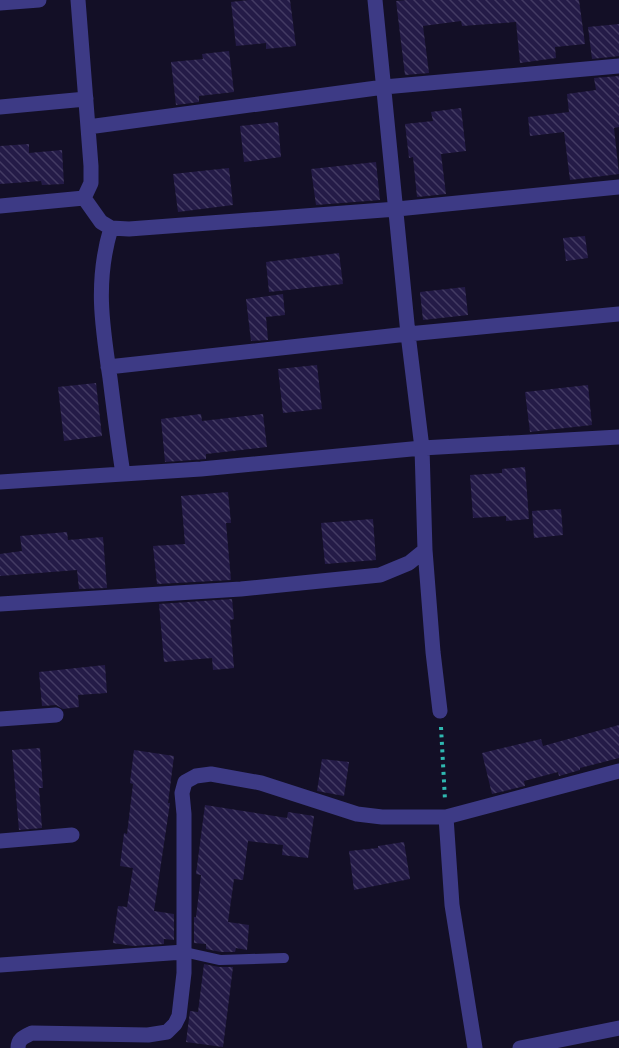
<svg xmlns="http://www.w3.org/2000/svg" width="619" height="1048" font-family="Montserrat,sans-serif">
	<style>
		.building { fill: url(#building-back-hatch) }
		.lines { fill: none; stroke-linecap: round; stroke-linejoin: round }
		.path { stroke: #2fb8b0; stroke-width: 4; stroke-dasharray: 3 4.5; stroke-linecap: butt }
		.lane { stroke: #3d3a85; stroke-width: 10 }
		.street { stroke: #3d3a85; stroke-width: 15 }
	</style>
	<defs>
		<pattern id="building-back-hatch" width="6" height="6" patternUnits="userSpaceOnUse" patternTransform="scale(1.5)"><rect width="6" height="6" fill="#241b47"/><path d="M-1 5l2 2M0 0l6 6M5-1l2 2" fill="none" stroke="#433b63"/></pattern>
	</defs>
	<rect width="100%" height="100%" fill="#130f26"/>
	<path class="building" d="M249,0h41l6,46 -30,3v-6l-30,3 -5,-44z
		M407,0h172l6,44 -30,3 1,11 -36,5 -4,-41 -54,4 -1,-5 -38,5 6,47 -24,2 -9,-74z
		M619,24v32l-27,3 -4,-32z
		M229,51l5,41 -35,4v6l-23,3 -5,-43 32,-3 -1,-5z
		M619,76v51l-5,1 5,46 -49,6 -6,-48 -34,4 -2,-19 41,-5 -2,-18 29,-4 -2,-12z
		M461,108l5,43 -25,3 5,40 -29,3 -4,-40 -4,1 -4,-34 28,-3 -2,-9z
		M278,122l3,35 -37,5 -4,-36z
		M29,144v9l33,-3 2,34 -22,1 -1,-4 -41,3v-38z
		M376,162l4,38 -64,5 -5,-36z
		M229,168l4,37 -55,7 -5,-38z
		M585,236l3,22 -22,3 -3,-23z
		M339,253l4,31 -74,8 -3,-30z
		M465,287l3,28 -45,5 -3,-28z
		M283,294l2,21 -19,2 2,23 -17,1 -5,-42z
		M317,365l5,44 -39,4 -5,-44z
		M96,383l6,53 -38,5 -6,-54z
		M588,385l4,40 -62,7 -5,-40z
		M201,414l1,7 61,-7 4,33 -61,7v5l-41,3 -4,-43z
		M525,467l4,52 -23,2v-5l-33,2 -3,-43 32,-2v-4z
		M228,492l3,31h-5l5,57 -74,4 -4,-38 32,-2 -4,-48z
		M561,509l2,26 -29,3 -2,-27z
		M373,519l3,41 -51,4 -4,-41z
		M67,532l1,8 35,-3 4,51 -28,1 -2,-19 -77,6v-22l22,-3 -2,-15z
		M232,599l2,20 -4,1 4,48 -21,2 -1,-12 -48,4 -5,-58z
		M105,665l2,28 -29,2 1,12 -16,2 -7,-4 -14,1 -3,-34z
		M619,725v33l-39,10v2l-21,6 -1,-4 -34,9 1,5 -33,8 -10,-41 59,-14 2,7z
		M40,748l3,40h-4l3,40 -23,2 -7,-80z
		M134,750l40,6 -6,47h2l-16,108 20,3v26l-10,-1v5l-31,2 -20,-3 5,-37 9,1 6,-39 -13,-2 4,-33 3,1 6,-50 -3,-1z
		M322,759l27,3 -5,34 -27,-5z
		M205,805l82,13 1,-6 26,4 -6,42 -26,-3 1,-10 -35,-4 -5,39 -9,-1 -6,43 21,3 -2,25 -11,-2 -1,4h-14l-15,-3v-5l-12,-1v-26h2l5,-42 -5,-1z
		M404,842l6,37 -56,11 -5,-39 29,-3v-2z
		M204,964l15,3h14l-10,80 -37,-5 4,-31 8,1z"/>
	<g class="lines">
		<path class="path" d="M441,727l4,73"/>
		<path class="lane" d="M184,952l36,8 64,-2"/>
		<path class="street" d="M78,0l13,166v17l-7,15 17,24 10,6c-16,53 -9,97 -1,150 4,32 8,64 13,96l78,-5 221,-21 197,-11
			M375,0l33,334 14,114 3,102 8,102 7,59
			M0,3l39,-3
			M0,107l86,-8
			M88,127l296,-40 235,-21
			M0,206l84,-8
			M111,228l18,1 268,-20 222,-22
			M108,367l300,-33 211,-20
			M0,482l123,-8
			M0,604l241,-15 139,-14 29,-12 16,-13
			M0,719l56,-4
			M446,817l6,88 23,143
			M0,841l72,-6
			M0,965l184,-13
			M18,1048c0,-9 6,-11 14,-15l116,2 19,-3 8,-8 4,-8 5,-43v-159l-2,-21 3,-11 11,-6 15,-2 50,9 96,31 25,3h64l173,-46
			M520,1048l99,-20"/>
	</g>
</svg>
